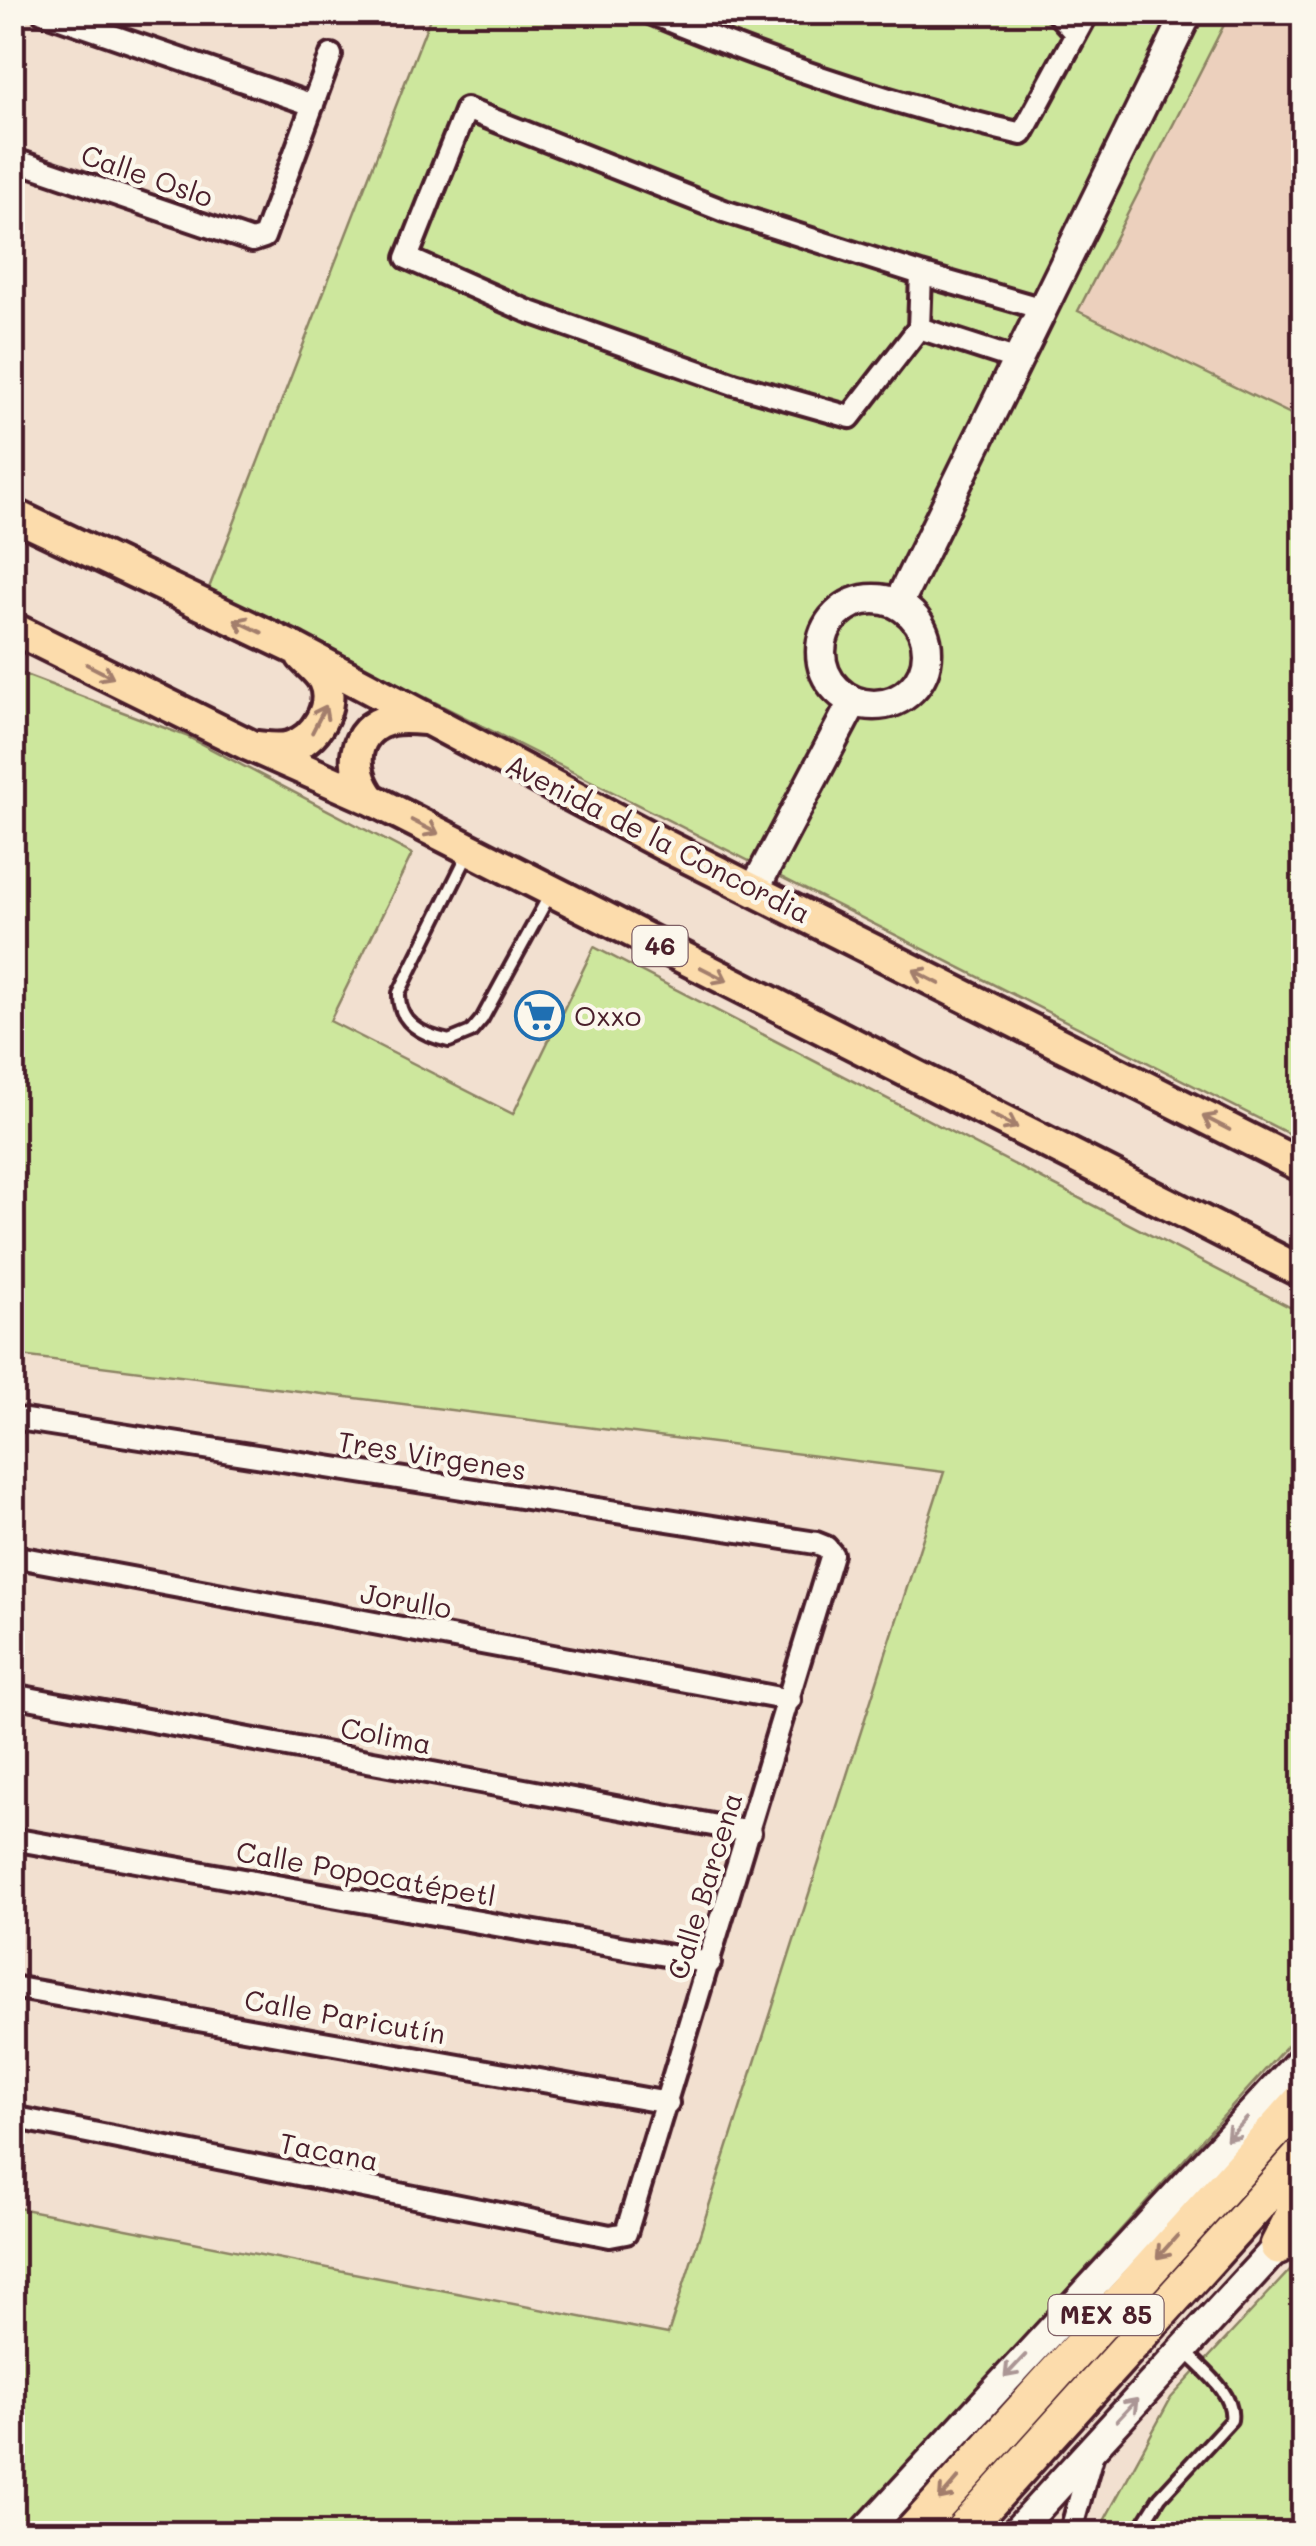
<svg xmlns="http://www.w3.org/2000/svg" width="1316" height="2546" font-family="Mali,sans-serif">
	<style>
		.built { fill: #ecd0bd }
		.green { fill: #cde79d; stroke: #8c8364; stroke-width: 2.5 }
		.lines { fill: none; stroke-linecap: round; stroke-linejoin: round }
		.lane-casing { stroke: #4a1f2b; stroke-width: 18 }
		.street-casing { stroke: #4a1f2b; stroke-width: 28 }
		.secondary-casing { stroke: #4a1f2b; stroke-width: 35 }
		.primary-casing { stroke: #4a1f2b; stroke-width: 38 }
		.highway-casing { stroke: #4a1f2b; stroke-width: 42 }
		.lane { stroke: #fbf7ec; stroke-width: 10 }
		.street { stroke: #fbf7ec; stroke-width: 20 }
		.secondary { stroke: #fbf7ec; stroke-width: 28 }
		.primary { stroke: #fcdcac; stroke-width: 30 }
		.highway { stroke: #fcdcac; stroke-width: 35 }
		.oneway { stroke: #a37e6c }
		.oneway2 { stroke: #ab9695 }
		.labels { text-anchor: middle; stroke-width: 9; stroke-linejoin: round; paint-order: stroke }
		.shield { fill: #fbf7ec; stroke: #7f6065; stroke-width: 2.5 }
		.shield-label { font-size: 25px; font-weight: bold; fill: #4a1f2b }
		.street-label { font-size: 28px; fill: #4a1f2b; stroke: #fbf7ec }
		.poi-label { font-size: 28px; fill: #4a1f2b; stroke: #fbf7ec; text-anchor: start }
	</style>
	<rect width="100%" height="100%" fill="#f2e0d0"/>
	<filter id="ink" filterUnits="userSpaceOnUse"><feTurbulence type="fractalNoise" baseFrequency=".01" numOctaves="2"/><feDisplacementMap in="SourceGraphic" scale="20" xChannelSelector="R" yChannelSelector="G"/><feConvolveMatrix kernelMatrix="1 2 1 2 8 2 1 2 1" color-interpolation-filters="sRGB"/></filter>
	<g filter="url(#ink)">
		<path class="built" d="M1230,13h73v407l-226,-108z"/>
		<path class="green" d="M432,13h798l-152,298 225,109v721l-1094,-553z
			M12,670l174,66 226,118 -82,167 183,93 81,-167 709,367v714l-456,505h-834v-326l655,127 276,-862 -931,-117z
			M1303,2256v277l-206,1 74,-136z"/>
		<g class="lines">
			<defs>
				<path id="lane" d="M470,850l-71,143c-1,30 23,42 50,48l22,-9 11,-13 67,-123
					M1137,2534l23,-37 71,-77c4,-27 -27,-49 -45,-68"/>
				<path id="street" d="M43,12l270,93
					M648,12c122,51 246,93 374,122l54,-100
					M1056,12l20,22 12,-22
					M12,159l240,82 12,-4 67,-182
					M919,328l-69,89 -116,-33 -207,-73 -120,-53 59,-149 258,102 197,63
					M1018,360l-99,-32 2,-54 122,35
					M12,1418l804,125 10,4 6,7 -206,679 -16,3 -598,-119
					M12,1556l778,144
					M12,1695l738,137
					M12,1839l698,124
					M12,1987l656,116
					M1070,2534l24,-85"/>
				<path id="secondary" d="M821 652a53 53 0 1 1 106 0a53 53 0 1 1-106 0Z
					M898,604l290,-592
					M754,890l99,-188
					M863,2534l441,-477
					M1014,2534l276,-301"/>
				<path id="primary" d="M12,514l284,135 368,196 640,322
					M12,628l237,117 122,54 933,474
					M257,747c10,1 23,3 33,0 25,-7 46,-41 34,-66 -4,-9 -15,-17 -22,-25
					M371,799c-22,-28 -21,-70 20,-80 11,-2 23,-1 34,0"/>
				<path id="highway" d="M1278,2246l26,-51
					M911,2534l393,-436
					M960,2534l344,-381"/>
			</defs>
			<use href="#lane" class="lane-casing"/>
			<use href="#street" class="street-casing"/>
			<use href="#secondary" class="secondary-casing"/>
			<use href="#primary" class="primary-casing"/>
			<use href="#highway" class="highway-casing"/>
			<use href="#lane" class="lane"/>
			<use href="#street" class="street"/>
			<use href="#secondary" class="secondary"/>
			<use href="#primary" class="primary"/>
			<use href="#highway" class="highway"/>
		</g>
		<defs><path id="oneway-shaft" d="M-6 0H5M1.5-3L5.5 0L1.5 3" fill="none" stroke-width="1.6" stroke-linecap="round" stroke-linejoin="round" transform="scale(2.5)"/></defs>
		<g class="oneway">
			<use href="#oneway-shaft" transform="translate(248 626) rotate(-155)"/>
			<use href="#oneway-shaft" transform="translate(100 671) rotate(27)"/>
			<use href="#oneway-shaft" transform="translate(319 719) rotate(-63)"/>
			<use href="#oneway-shaft" transform="translate(425 827) rotate(27)"/>
			<use href="#oneway-shaft" transform="translate(714 974) rotate(27)"/>
			<use href="#oneway-shaft" transform="translate(926 977) rotate(-153)"/>
			<use href="#oneway-shaft" transform="translate(1004 1121) rotate(27)"/>
			<use href="#oneway-shaft" transform="translate(1216 1123) rotate(-153)"/>
			<use href="#oneway-shaft" transform="translate(1167 2247) rotate(132)"/>
			<use href="#oneway-shaft" transform="translate(949 2489) rotate(131)"/>
		</g>
		<g class="oneway2">
			<use href="#oneway-shaft" transform="translate(1237 2129) rotate(133)"/>
			<use href="#oneway-shaft" transform="translate(1015 2366) rotate(133)"/>
			<use href="#oneway-shaft" transform="translate(1127 2410) rotate(-47)"/>
		</g>
	</g>
	<defs>
		<symbol id="supermarket-ring" viewBox="-11 -11 22 22"><circle r="9.5" fill="#fbf7ec" stroke="#1f6fb2" stroke-width="1.5"/><path d="M-6-5.5h2.5l.6 2H6L4.5 2H-2.5L-4.4-4H-6ZM-1.5 3.2a1.3 1.3 0 1 0 .1 0ZM3 3.2a1.3 1.3 0 1 0 .1 0Z" fill="#1f6fb2"/></symbol>
	</defs>
	<g fill-rule="evenodd">
		<use href="#supermarket-ring" x="512" y="988" width="55" height="55"/>
	</g>
	<g class="labels">
		<g class="shield">
			<rect x="632.5" y="926" width="55" height="40" rx="8"/>
			<rect x="1048.5" y="2295" width="115" height="40" rx="8"/>
		</g>
		<g class="shield-label">
			<text x="660" y="955">46</text>
			<text x="1106" y="2324">MEX 85</text>
		</g>
		<g class="street-label">
			<text transform="translate(147 176) rotate(19)" y="10">Calle Oslo</text>
			<text transform="translate(658 839) rotate(27)" y="10">Avenida de la Concordia</text>
			<text transform="translate(432 1456) rotate(9)" y="10">Tres Virgenes</text>
			<text transform="translate(406 1601) rotate(10)" y="10">Jorullo</text>
			<text transform="translate(386 1736) rotate(11)" y="10">Colima</text>
			<text transform="translate(366 1874) rotate(10)" y="10">Calle Popocatépetl</text>
			<text transform="translate(705 1886) rotate(-73)" y="10">Calle Barcena</text>
			<text transform="translate(345 2017) rotate(10)" y="10">Calle Paricutín</text>
			<text transform="translate(329 2152) rotate(11)" y="10">Tacana</text>
		</g>
		<g class="poi-label">
			<text x="574" y="1026">Oxxo</text>
		</g>
	</g>
	<rect width="1316" height="2546" fill="none" stroke="#fbf7ec" stroke-width="50"/>
	<rect x="25" y="25" width="1266" height="2496" fill="none" stroke="#4a1f2b" stroke-width="4" filter="url(#ink)"/>
</svg>
